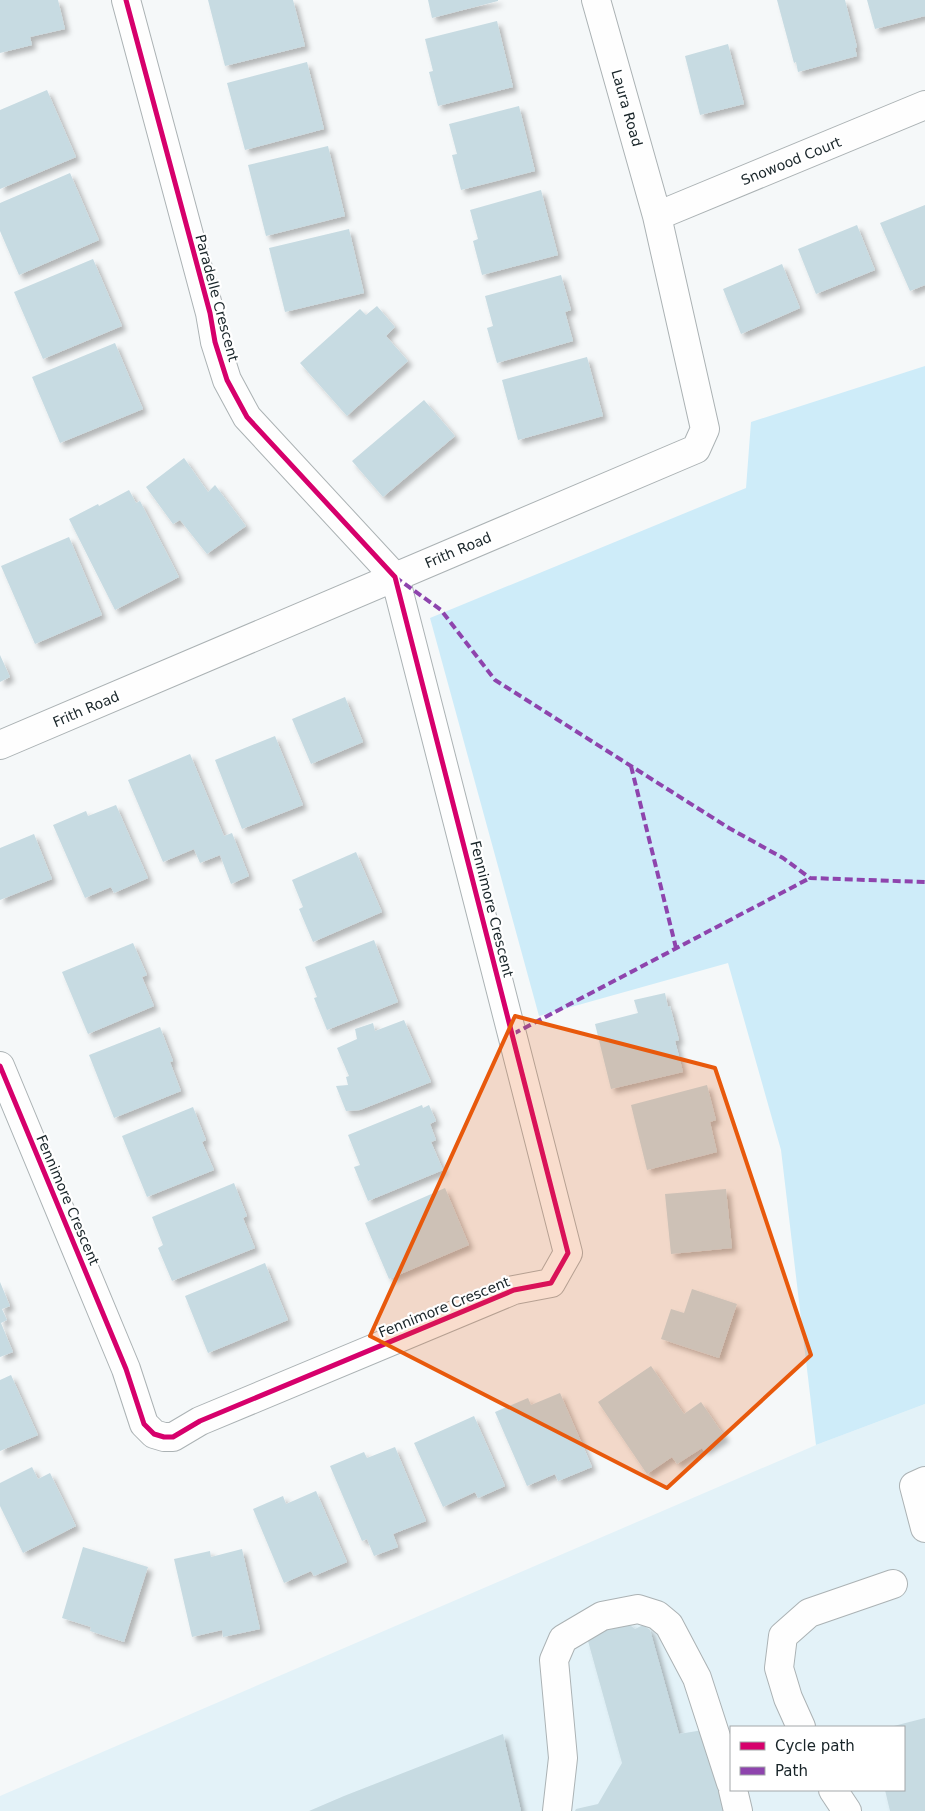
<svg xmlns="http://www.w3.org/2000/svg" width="925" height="1811" font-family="'DejaVu Sans',sans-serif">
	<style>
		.built { fill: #e3f2f8; fill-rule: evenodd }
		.green { fill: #ceecf9 }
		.building { fill: #c7dbe2; filter: url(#shadow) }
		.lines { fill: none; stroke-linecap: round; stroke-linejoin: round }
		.minor-casing { stroke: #abb2b4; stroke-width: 30 }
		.minor { stroke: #fefefe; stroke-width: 28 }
		.quiet { stroke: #8e44ad; stroke-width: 4; stroke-dasharray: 8 4; stroke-linecap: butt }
		.cycleway-casing { stroke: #fff; stroke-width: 8 }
		.cycleway { stroke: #d6006c; stroke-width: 5 }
		.marked { fill: #e8590c; fill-opacity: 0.2; stroke: #e8590c; stroke-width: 4; stroke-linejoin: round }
		.labels { text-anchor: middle; stroke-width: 4.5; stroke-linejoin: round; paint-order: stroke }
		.street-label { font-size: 14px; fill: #182428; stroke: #fff }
	</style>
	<defs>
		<filter id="shadow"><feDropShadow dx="4.5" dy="4.5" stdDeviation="2.5" flood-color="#0004"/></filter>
	</defs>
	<rect width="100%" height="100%" fill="#f5f8f9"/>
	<path class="built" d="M925,1404v407h-925v-15l816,-351zM731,1727h173v63h-173z"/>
	<path class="green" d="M925,366v1038l-109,41 -35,-295 -53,-187 -189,53 -109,-398 316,-130 5,-66z"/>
	<path class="building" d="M0,0h58l7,29 -35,8 2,8 -32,8z
		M208,0h85l12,46 -80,20z
		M428,0h70v1l-66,17z
		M777,0h68l12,47 -2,1 2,8 -59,16 -2,-10 -2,1z
		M867,0h58v16l-50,13z
		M497,21l16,66 -75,19 -9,-34 4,-1 -8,-32z
		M728,44l16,60 -44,11 -15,-59z
		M307,62l17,67 -79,21 -18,-67z
		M47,90l29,67 -76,32v-79z
		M519,106l16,65 -74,19 -9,-35 5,-1 -8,-30z
		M328,146l17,70 -79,20 -18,-71z
		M70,173l29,67 -80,35 -19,-44v-28z
		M541,190l17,65 -76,20 -9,-34 5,-2 -8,-29z
		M925,205v80l-15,6 -30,-68z
		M857,225l18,45 -59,24 -18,-45z
		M349,229l15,64 -79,19 -16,-64z
		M93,259l29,67 -79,33 -29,-67z
		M782,264l18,44 -59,26 -18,-45z
		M561,275l10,35 -6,2 8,29 -76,22 -10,-35 6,-2 -8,-30z
		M377,306l18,21 -9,9 22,25 -61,55 -47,-53 60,-54 6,6z
		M115,343l28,66 -83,34 -28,-66z
		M587,357l16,59 -85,24 -16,-60z
		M424,400l31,36 -72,61 -31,-36z
		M184,458l24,34 7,-7 31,41 -39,28 -27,-34 -7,4 -27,-37z
		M129,490l7,13 4,-2 39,76 -64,33 -46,-91 29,-15 1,2z
		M69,537l33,78 -67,29 -34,-78z
		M0,655l10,22 -10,5z
		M345,697l18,45 -52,22 -19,-45z
		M275,736l28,69 -61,24 -27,-69z
		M190,754l34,82 8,-3 17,43 -18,8 -11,-29 -20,8 -6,-14 -31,13 -35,-82z
		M116,805l32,73 -34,15 -3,-6 -26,11 -32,-73 33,-14 2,5z
		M34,834l18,45 -52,21v-52z
		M356,852l26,60 -69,30 -14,-33 4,-2 -11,-27z
		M374,940l24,62 -71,28 -13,-32 3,-1 -12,-30z
		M133,943l14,32 -5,2 12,29 -66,28 -26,-62z
		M665,993l3,14 2,-1 9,34 -4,1 8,31 -72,17 -16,-65 43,-11 -4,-13z
		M404,1020l27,62 -71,28 -14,1 -10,-25 12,-1 -2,-8 3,-1 -12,-28 20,-9 -2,-10 18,-6 2,8z
		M160,1027l13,34 -3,1 11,29 -67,27 -25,-63z
		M707,1085l9,35 -6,2 7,30 -70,18 -16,-65z
		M422,1105l1,3 6,-3 7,16 -6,3 6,16 -5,2 12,28 -75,31 -14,-34 6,-2 -12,-30z
		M193,1107l13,33 -4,2 12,28 -67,27 -25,-61z
		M234,1183l13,33 -4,2 12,30 -83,33 -14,-33 5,-3 -11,-28z
		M445,1188l24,57 -80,34 -24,-56z
		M726,1189l6,59 -61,6 -6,-60z
		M265,1263l23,57 -80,33 -23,-57z
		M0,1282l10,24 -8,3 5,11 -6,3 12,29 -13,5z
		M692,1289l45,15 -18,54 -58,-19 10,-30 13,4z
		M651,1366l33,48 17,-12 24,35 -21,14 -2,-3 -25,16 -5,-7 -25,17 -49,-72z
		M11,1375l27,60 -38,16v-71z
		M560,1393l32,74 -34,14 -3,-7 -28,12 -32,-74 33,-14 3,7z
		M474,1416l31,70 -27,12 -3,-6 -32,15 -29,-64z
		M395,1447l31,74 -33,13 5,13 -24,9 -7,-17 -5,2 -32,-75 34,-14 3,6z
		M32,1467l6,12 12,-6 26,53 -53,27 -23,-47v-23z
		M316,1491l31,71 -33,14 -3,-5 -27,12 -31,-74 30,-13 3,8z
		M83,1547l65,20 -24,75 -34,-11 1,-4 -29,-9z
		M242,1549l18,80 -37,8 -1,-7 -30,7 -18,-78 36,-8 1,6z
		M627,1623l8,6 8,-4 7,5 29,104 24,-4 27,81h-155l1,-2 22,-5 24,-41 -34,-122 4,-9z
		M925,1718v93h-35l-5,-21h19v-63h-14z
		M503,1734l18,77h-212l35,-15z"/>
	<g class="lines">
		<defs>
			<path id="minor" d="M657,216l268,-111
				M0,745l696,-296 9,-20 -48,-213 -61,-216
				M0,1066l126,303 18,55 10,10 10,3h9l27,-16 314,-131 37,-7 17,-30 -173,-676 -148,-160 -20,-37 -12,-38 -5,-29 -84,-313
				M925,1481l-11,5 11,42
				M801,1727l-13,-29 -9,-30 4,-32 26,-23 84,-29
				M733,1790l5,21
				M833,1790l14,21
				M557,1811l6,-53 -9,-98 9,-21 39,-23 36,-7 19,6 12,10 28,53 34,105"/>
		</defs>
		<use href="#minor" class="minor-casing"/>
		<use href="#minor" class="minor"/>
		<path class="quiet" d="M395,577l46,33 54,70 234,148 54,30 27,20 115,4
			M631,766l45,182
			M513,1034l297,-156"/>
		<defs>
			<path id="cycleway" d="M0,1066l126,303 18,55 10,10 10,3h9l27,-16 314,-131 37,-7 17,-30 -173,-676 -148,-160 -20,-37 -12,-38 -5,-29 -84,-313"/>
		</defs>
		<use href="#cycleway" class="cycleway-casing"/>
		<use href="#cycleway" class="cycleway"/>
	</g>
	<path class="marked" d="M515,1016l200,52 96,287 -144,133 -297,-152z"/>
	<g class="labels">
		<g class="street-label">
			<text transform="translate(627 108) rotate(74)" y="5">Laura Road</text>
			<text transform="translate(791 161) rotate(-22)" y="5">Snowood Court</text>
			<text transform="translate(217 298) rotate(75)" y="5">Paradelle Crescent</text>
			<text transform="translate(458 550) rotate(-23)" y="5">Frith Road</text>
			<text transform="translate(86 709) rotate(-23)" y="5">Frith Road</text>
			<text transform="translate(492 909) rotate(76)" y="5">Fennimore Crescent</text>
			<text transform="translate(68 1200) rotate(67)" y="5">Fennimore Crescent</text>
			<text transform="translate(444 1307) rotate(-22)" y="5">Fennimore Crescent</text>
		</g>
	</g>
	<rect x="730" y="1726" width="175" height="65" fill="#ffffff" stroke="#a3a7a9"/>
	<rect x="740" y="1742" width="25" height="8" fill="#d6006c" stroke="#a3a7a9"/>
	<text x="775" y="1751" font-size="15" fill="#182428">Cycle path</text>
	<rect x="740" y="1767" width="25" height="8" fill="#8e44ad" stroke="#a3a7a9"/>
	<text x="775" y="1776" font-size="15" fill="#182428">Path</text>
</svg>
